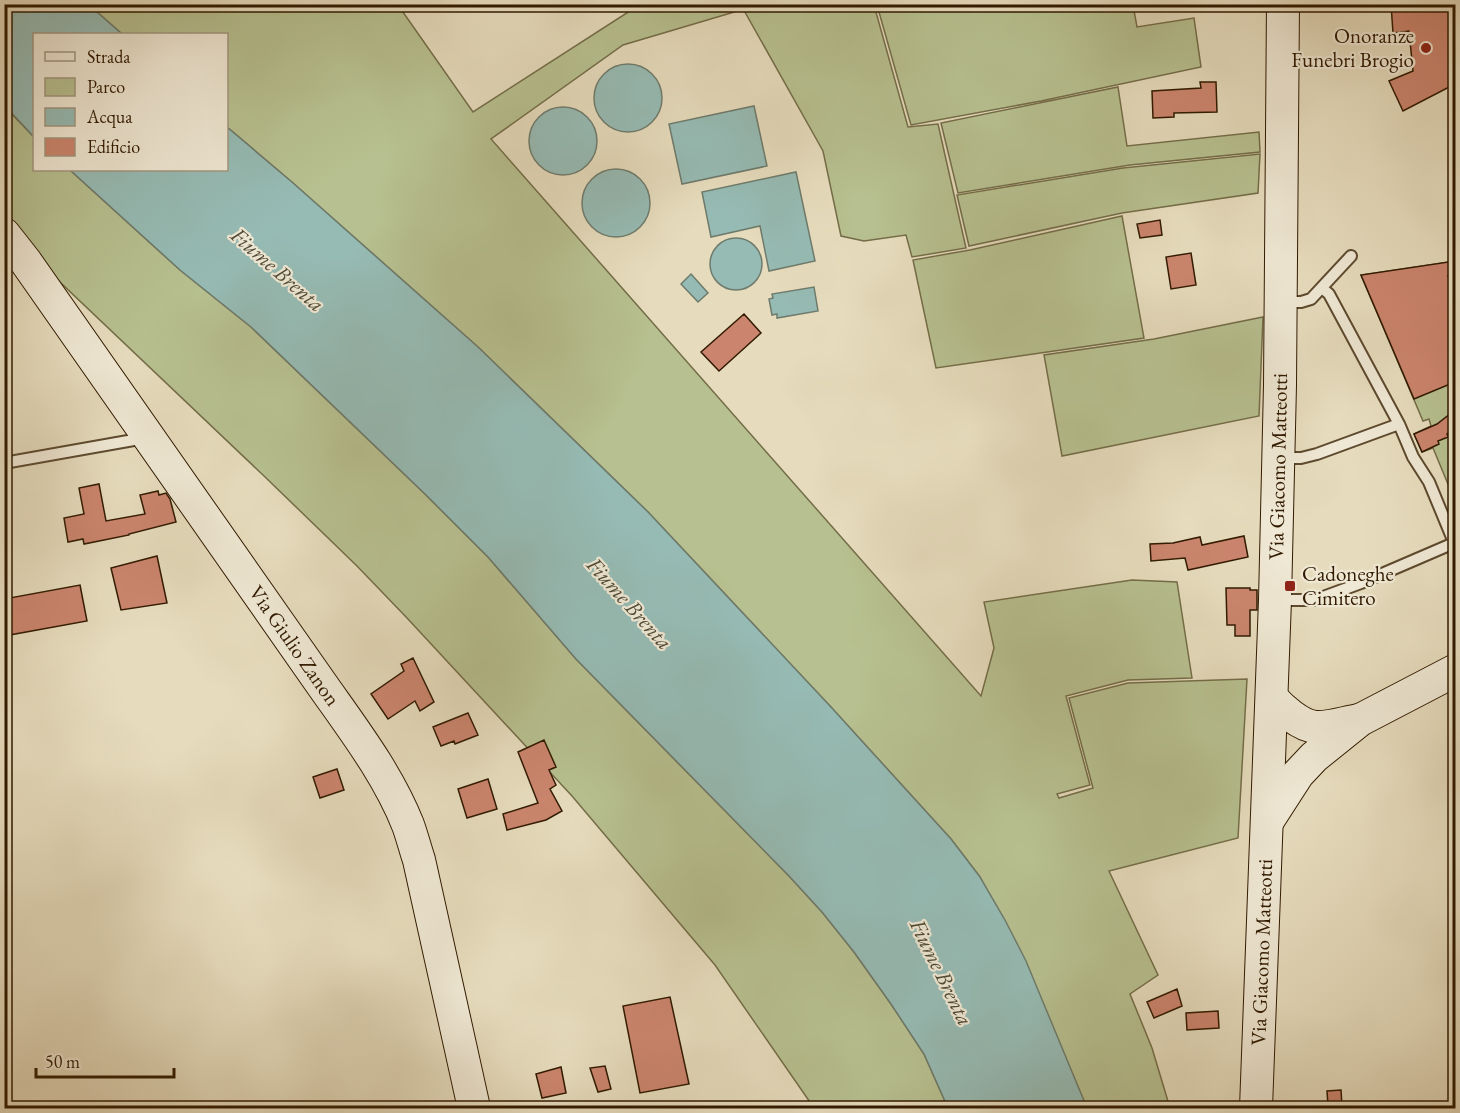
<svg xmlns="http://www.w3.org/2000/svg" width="1460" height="1113" font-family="'EB Garamond',serif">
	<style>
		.green { fill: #b7c090; stroke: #746d48; stroke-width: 1.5 }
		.water { fill: #96bbb4; stroke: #6e7b6c; stroke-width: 1.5 }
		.building { fill: #cb856e; stroke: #311a00; stroke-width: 1.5 }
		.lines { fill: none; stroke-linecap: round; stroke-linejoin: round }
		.lane-casing { stroke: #5e4a2f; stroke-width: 14 }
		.secondary-casing { stroke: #311a00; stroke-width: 34 }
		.lane { stroke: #efe8d4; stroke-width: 10 }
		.secondary { stroke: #efe8d4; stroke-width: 32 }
		.poi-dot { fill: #8f2418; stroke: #efe8d4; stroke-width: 2 }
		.labels { text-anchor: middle; stroke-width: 4.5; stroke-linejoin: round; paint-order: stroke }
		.poi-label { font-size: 21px; fill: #311a00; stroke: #efe8d4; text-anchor: end }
		.street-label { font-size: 21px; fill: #311a00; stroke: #efe8d4 }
		.water-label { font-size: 22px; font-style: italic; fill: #4f4a36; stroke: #efe8d4 }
	</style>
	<rect width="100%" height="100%" fill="#e6dcbd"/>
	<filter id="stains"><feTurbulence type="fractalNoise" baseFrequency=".00333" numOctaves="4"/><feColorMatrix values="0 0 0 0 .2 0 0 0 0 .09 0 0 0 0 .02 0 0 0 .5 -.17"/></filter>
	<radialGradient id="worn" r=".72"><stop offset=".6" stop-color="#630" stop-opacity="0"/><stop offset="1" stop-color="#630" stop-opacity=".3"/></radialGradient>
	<path class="green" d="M648,4l91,1 2,5 -118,35 -132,94 490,557 13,-48 -10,-46 148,-22 45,2 15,96 -64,2 -62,16 24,89 -33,9 2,4 34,-10 -24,-90 59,-15 119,-4 -9,159 -129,33 49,104 -28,19 22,54 18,60h-83l-15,-35 -92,-196 -29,-38 -121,-133 -182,-194 -170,-165 -185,-164 -66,-56 -1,-93h-104l-33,-29h309l75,107 163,-105z
		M741,5h84l2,4 25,-4h22l34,122 30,-3 28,124 -54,9 -6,-22 -42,6 -23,-5 -18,-85z
		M877,5h256l4,22 57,-9 7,49 -160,34 -130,24z
		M1118,87l9,59 132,-14 1,20 -130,13 -172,28 -17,-70z
		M4,106l30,31v33h36l110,100 71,57 174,167 63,63 88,102 213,217 33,36 32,40 37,52 33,50 24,54h-134l-99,-143 -143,-169 -165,-178 -50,-52 -94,-91 -240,-228 -18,-23z
		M1260,154l-2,39 -136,20 -153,33 -12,-51 166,-27z
		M1122,216l22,122 -208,30 -23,-108 57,-10z
		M1455,261v240l-22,-53 -11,4 -8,-18 17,-8 -2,-7 -6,2 -62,-146z
		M1263,317l-4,99 -197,40 -18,-101 110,-16z"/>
	<path class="water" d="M5,4l84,1 33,29h-88v103l-29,-31z
		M594 98a34 34 0 1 1 68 0a34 34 0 1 1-68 0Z
		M754,106l13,60 -85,18 -13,-60z
		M529 141a34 34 0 1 1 68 0a34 34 0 1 1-68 0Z
		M227,127l66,56 185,164 170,165 182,194 121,133 29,38 25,43 21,41 61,147h-139l-24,-54 -33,-50 -37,-52 -32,-40 -33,-36 -213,-217 -88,-102 -63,-63 -174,-167 -71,-57 -110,-100h156z
		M582 203a34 34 0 1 1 68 0a34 34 0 1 1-68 0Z
		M796,172l19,89 -46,10 -9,-45 -49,11 -9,-45z
		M710 264a26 26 0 1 1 52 0a26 26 0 1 1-52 0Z
		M691,274l17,19 -10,9 -17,-18z
		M814,287l4,24 -41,7v-4l-5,1 -3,-16 4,-1 -1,-4z"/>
	<path class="building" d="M1391,4h64v80l-52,27 -14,-30 24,-10 -4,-40 -16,2z
		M1200,82h16l1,30 -43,1v4l-21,1 -1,-27 49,-3z
		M1160,220l2,15 -22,3 -3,-14z
		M1191,253l5,32 -25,4 -5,-32z
		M1455,261v14l-7,1 7,17v89l-41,17 -53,-124z
		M744,314l17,19 -42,38 -18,-19z
		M1455,410v17l-8,7 1,3 -10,4 1,3 -17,8 -8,-18 23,-10z
		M99,484l7,37 39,-7 -5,-19 18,-4 1,4 7,-2 4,6 6,23 -47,12v1l-45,9 -1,-5 -15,3 -4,-24 20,-4 -5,-26z
		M1244,536l4,21 -60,13 -3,-12 -34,3 -1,-17 23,-1 27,-6 2,8z
		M157,556l10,47 -46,7 -10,-42z
		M80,585l7,36 -83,15v-37z
		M1226,588h24v2h7v20h-7v26h-15v-11h-8z
		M413,658l21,44 -14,9 -5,-10 -27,18 -17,-25 33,-23 -3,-7z
		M468,713l10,22 -23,9 -1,-3 -13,5 -8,-19z
		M544,740l12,27 -7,3 7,15 -6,4 12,22 -16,9 -39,10 -4,-16 35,-11 -20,-51z
		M337,769l7,21 -24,8 -7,-21z
		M488,779l9,30 -30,9 -9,-29z
		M1177,989l5,17 -28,12 -7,-16z
		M670,997l19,87 -49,9 -17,-87z
		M1218,1011l1,17 -32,2 -1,-17z
		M605,1066l6,23 -13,3 -8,-24z
		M561,1067l5,26 -24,5 -6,-24z
		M1341,1090l1,16h-14l-1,-15z"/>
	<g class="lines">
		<defs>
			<path id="lane" d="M1322,288l7,6 70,130
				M1284,302h17l10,-3 40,-43
				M1281,458h20l16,-4 82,-30 14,33 16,25 27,65
				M4,463l141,-25
				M1276,600h39l46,-17 93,-40"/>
			<g id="secondary">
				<path id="s1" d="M4,234l22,28 292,417c32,46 69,93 90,146 4,11 7,23 11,35l55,248"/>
				<path d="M1272,698c9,10 28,28 44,29 13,1 30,-5 43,-7"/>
				<path d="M1267,822l31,-48 16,-17 46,-37 96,-50"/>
				<path id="s2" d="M1256,1108l19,-508 5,-215 3,-381"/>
			</g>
		</defs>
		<use href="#lane" class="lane-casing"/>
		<use href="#secondary" class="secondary-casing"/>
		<use href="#lane" class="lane"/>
		<use href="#secondary" class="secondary"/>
	</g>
	<g class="poi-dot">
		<circle cx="1426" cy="48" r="6"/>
		<rect x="1284" y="580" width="12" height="12" rx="3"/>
	</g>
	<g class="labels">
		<g class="poi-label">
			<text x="1414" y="43">Onoranze<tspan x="1414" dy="24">Funebri Brogio</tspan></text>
			<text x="1302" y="581" text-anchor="start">Cadoneghe<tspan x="1302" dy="24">Cimitero</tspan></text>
		</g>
		<g class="street-label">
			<text dy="7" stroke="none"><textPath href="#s2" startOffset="642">Via Giacomo Matteotti</textPath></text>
			<text dy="7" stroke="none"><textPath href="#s1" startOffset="504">Via Giulio Zanon</textPath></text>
			<text dy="7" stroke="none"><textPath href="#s2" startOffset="156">Via Giacomo Matteotti</textPath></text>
		</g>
		<g class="water-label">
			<text transform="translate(278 269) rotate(41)" y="8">Fiume Brenta</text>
			<text transform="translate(630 603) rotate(48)" y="8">Fiume Brenta</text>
			<text transform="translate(942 972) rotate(64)" y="8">Fiume Brenta</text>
		</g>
	</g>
	<rect width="1460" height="1113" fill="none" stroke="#e6dcbd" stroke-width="24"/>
	<rect x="6" y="6" width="1448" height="1101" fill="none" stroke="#311a00" stroke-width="3"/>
	<rect x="12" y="12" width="1436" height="1089" fill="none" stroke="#311a00" stroke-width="1.5"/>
	<rect x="33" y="33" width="195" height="138" fill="#efe8d4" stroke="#a3967f" stroke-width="1.5"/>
	<rect x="45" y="52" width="30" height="9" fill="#efe8d4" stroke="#a3967f" stroke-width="1.5"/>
	<text x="87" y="63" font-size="18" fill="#311a00">Strada</text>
	<rect x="45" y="78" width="30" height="18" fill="#b7c090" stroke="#a3967f" stroke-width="1.5"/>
	<text x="87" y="93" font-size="18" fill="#311a00">Parco</text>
	<rect x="45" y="108" width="30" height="18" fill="#96bbb4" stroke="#a3967f" stroke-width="1.5"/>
	<text x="87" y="123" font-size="18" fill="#311a00">Acqua</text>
	<rect x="45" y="138" width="30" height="18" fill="#cb856e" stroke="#a3967f" stroke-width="1.5"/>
	<text x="87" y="153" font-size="18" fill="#311a00">Edificio</text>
	<path d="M36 1068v9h138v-9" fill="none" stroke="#311a00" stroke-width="3"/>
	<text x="45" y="1068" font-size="18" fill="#311a00" stroke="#efe8d4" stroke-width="4.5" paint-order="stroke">50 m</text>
	<rect width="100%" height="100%" filter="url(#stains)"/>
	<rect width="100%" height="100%" fill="url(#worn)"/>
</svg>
